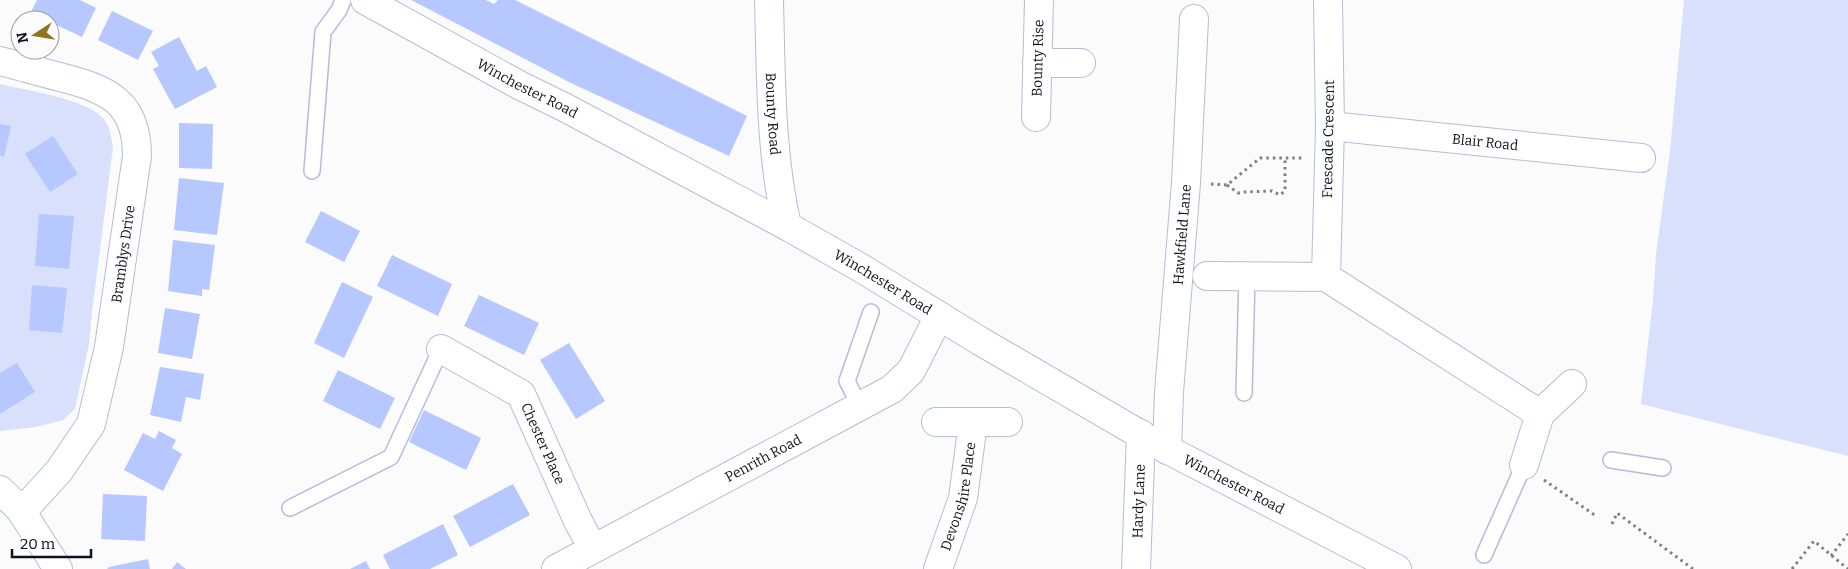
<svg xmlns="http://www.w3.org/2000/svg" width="1848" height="569" font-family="Bitter,serif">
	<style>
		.green { fill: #d8e0fc }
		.building { fill: #b7c7ff }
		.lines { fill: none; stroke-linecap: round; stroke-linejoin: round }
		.lane-casing { stroke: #b4bcdb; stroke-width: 18 }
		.street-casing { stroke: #b4bcdb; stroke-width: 30 }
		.secondary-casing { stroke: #b4bcdb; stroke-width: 30 }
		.path { stroke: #7e7f85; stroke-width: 3; stroke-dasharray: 2.5 4; stroke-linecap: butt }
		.lane { stroke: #fff; stroke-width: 15 }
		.street { stroke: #fff; stroke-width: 28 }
		.secondary { stroke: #fff; stroke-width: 28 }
		.labels { text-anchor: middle; stroke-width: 4.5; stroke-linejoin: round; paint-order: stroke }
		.street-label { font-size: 14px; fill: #0f111c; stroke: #fbfbfb }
	</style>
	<rect width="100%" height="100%" fill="#fbfbfb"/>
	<path class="green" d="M1684,0h164v456l-207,-52 12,-104 3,-46 14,-103z
		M0,84c26,6 86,15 103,34 7,8 8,19 10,29l-21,165 -3,32 -14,65 -12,11 -27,7 -36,4z"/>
	<path class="building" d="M37,0h43l16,8 -14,29 -32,-15v-2l-19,-8z
		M411,0h75l8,4 4,-4h17l232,116 -18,40 -156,-72z
		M112,11l41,20 -15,29 -40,-20z
		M179,37l18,34 9,-5 11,21 -42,22 -22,-40 6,-3 -8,-14z
		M179,123l34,1 -1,45 -33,-1z
		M0,124l11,2 -7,31 -4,-1z
		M53,136l25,38 -28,18 -25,-38z
		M179,178l45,5 -7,52 -43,-5z
		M321,211l39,20 -16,31 -39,-20z
		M39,214l35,2 -5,53 -34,-3z
		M173,240l42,5 -6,45 -7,-1v7l-34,-5z
		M392,255l60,29 -14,32 -61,-30z
		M342,282l31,15 -29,61 -30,-15z
		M32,285l35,3 -5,45 -33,-3z
		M479,295l60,28 -15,32 -60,-29z
		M165,308l35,6 -8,45 -34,-6z
		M569,343l36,58 -29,18 -36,-59z
		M17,363l18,29 -35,22v-41z
		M160,367l44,7 -4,26 -14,-3 -5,25 -31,-7z
		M338,370l57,28 -15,31 -57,-28z
		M424,410l57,28 -15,32 -57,-28z
		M159,431l17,9 -4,8 10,6 -19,37 -39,-21 19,-37 12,6z
		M513,484l17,31 -60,32 -17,-31z
		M103,494l44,2 -2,45 -44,-2z
		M443,524l15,31 -28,14h-40l-7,-14z
		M148,559l2,10h-43l2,-2z
		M366,561l4,8h-20z
		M177,562l9,7h-14z"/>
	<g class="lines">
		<defs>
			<path id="lane" d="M312,171l11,-139 16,-22 4,-10
				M1244,393l3,-117
				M860,407l-13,-26 24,-69
				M1611,460l52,8
				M290,508l101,-51 50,-108
				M1484,555l40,-90"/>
			<g id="street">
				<path id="s1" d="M769,0c2,75 1,152 18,226"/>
				<path d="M1328,0l2,126 -4,151 214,137"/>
				<path d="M0,61c20,5 40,11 60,16 47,12 77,24 77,79l-28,191 -18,77 -32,47 -31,34 -8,4"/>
				<path d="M1037,63h44"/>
				<path id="s2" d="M1036,117l3,-117"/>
				<path id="s3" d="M1330,126l311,32"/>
				<path d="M1207,276l119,1"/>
				<path id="s4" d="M441,349l80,45 57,127 15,28"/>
				<path d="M936,422h72"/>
				<path id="s5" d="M1167,450l2,-58 17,-209 8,-164"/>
				<path d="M1524,465l16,-51 32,-30"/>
				<path d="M0,490l20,19 38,60"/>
				<path id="s6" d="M556,569l336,-180 19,-18 28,-55"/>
				<path id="s7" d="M938,569l25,-71 10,-75"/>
				<path id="s8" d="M1136,569l5,-135"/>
			</g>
			<g id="secondary">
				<path id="s9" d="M365,0l154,85 45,22 223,119 74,42 119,73 175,102 242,126"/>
			</g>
		</defs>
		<use href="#lane" class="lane-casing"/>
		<use href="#street" class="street-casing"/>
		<use href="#secondary" class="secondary-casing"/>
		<path class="path" d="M1211,184l16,1 33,-27h43
			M1227,185l11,8 6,-1 28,-1 8,4 5,-4v-33
			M1544,480l52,36
			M1612,524l5,-11 76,56
			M1831,556l17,-22
			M1792,569l22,-28 34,28"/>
		<use href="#lane" class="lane"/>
		<use href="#street" class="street"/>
		<use href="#secondary" class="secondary"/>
	</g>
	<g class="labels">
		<g class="street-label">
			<text dy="5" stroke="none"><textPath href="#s2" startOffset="59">Bounty Rise</textPath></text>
			<text dy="5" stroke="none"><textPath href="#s9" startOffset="185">Winchester Road</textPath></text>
			<text dy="5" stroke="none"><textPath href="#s1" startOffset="114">Bounty Road</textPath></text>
			<text transform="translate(1328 139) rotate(-89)" y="5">Frescade Crescent</text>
			<text dy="5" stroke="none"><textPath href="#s3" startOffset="156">Blair Road</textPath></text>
			<text dy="5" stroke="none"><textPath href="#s5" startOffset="216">Hawkfield Lane</textPath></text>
			<text transform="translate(123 254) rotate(-82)" y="5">Bramblys Drive</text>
			<text dy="5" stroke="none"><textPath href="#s9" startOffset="590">Winchester Road</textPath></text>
			<text dy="5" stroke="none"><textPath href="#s4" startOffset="146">Chester Place</textPath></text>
			<text dy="5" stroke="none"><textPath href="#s6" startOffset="235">Penrith Road</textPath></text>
			<text dy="5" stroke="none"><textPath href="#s9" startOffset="995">Winchester Road</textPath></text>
			<text dy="5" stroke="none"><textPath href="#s7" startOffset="76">Devonshire Place</textPath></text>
			<text dy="5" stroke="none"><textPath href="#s8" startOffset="68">Hardy Lane</textPath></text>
		</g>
	</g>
	<g transform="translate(35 35) rotate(258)"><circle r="24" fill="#fbfbfb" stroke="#9d9da2"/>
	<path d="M0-4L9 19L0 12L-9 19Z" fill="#8f761b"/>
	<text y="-8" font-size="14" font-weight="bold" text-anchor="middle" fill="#0f111c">N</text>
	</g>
	<path d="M12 549v8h79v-8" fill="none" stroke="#0f111c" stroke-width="2.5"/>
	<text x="20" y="549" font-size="15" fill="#0f111c" stroke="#fbfbfb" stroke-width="4" paint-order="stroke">20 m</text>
</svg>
